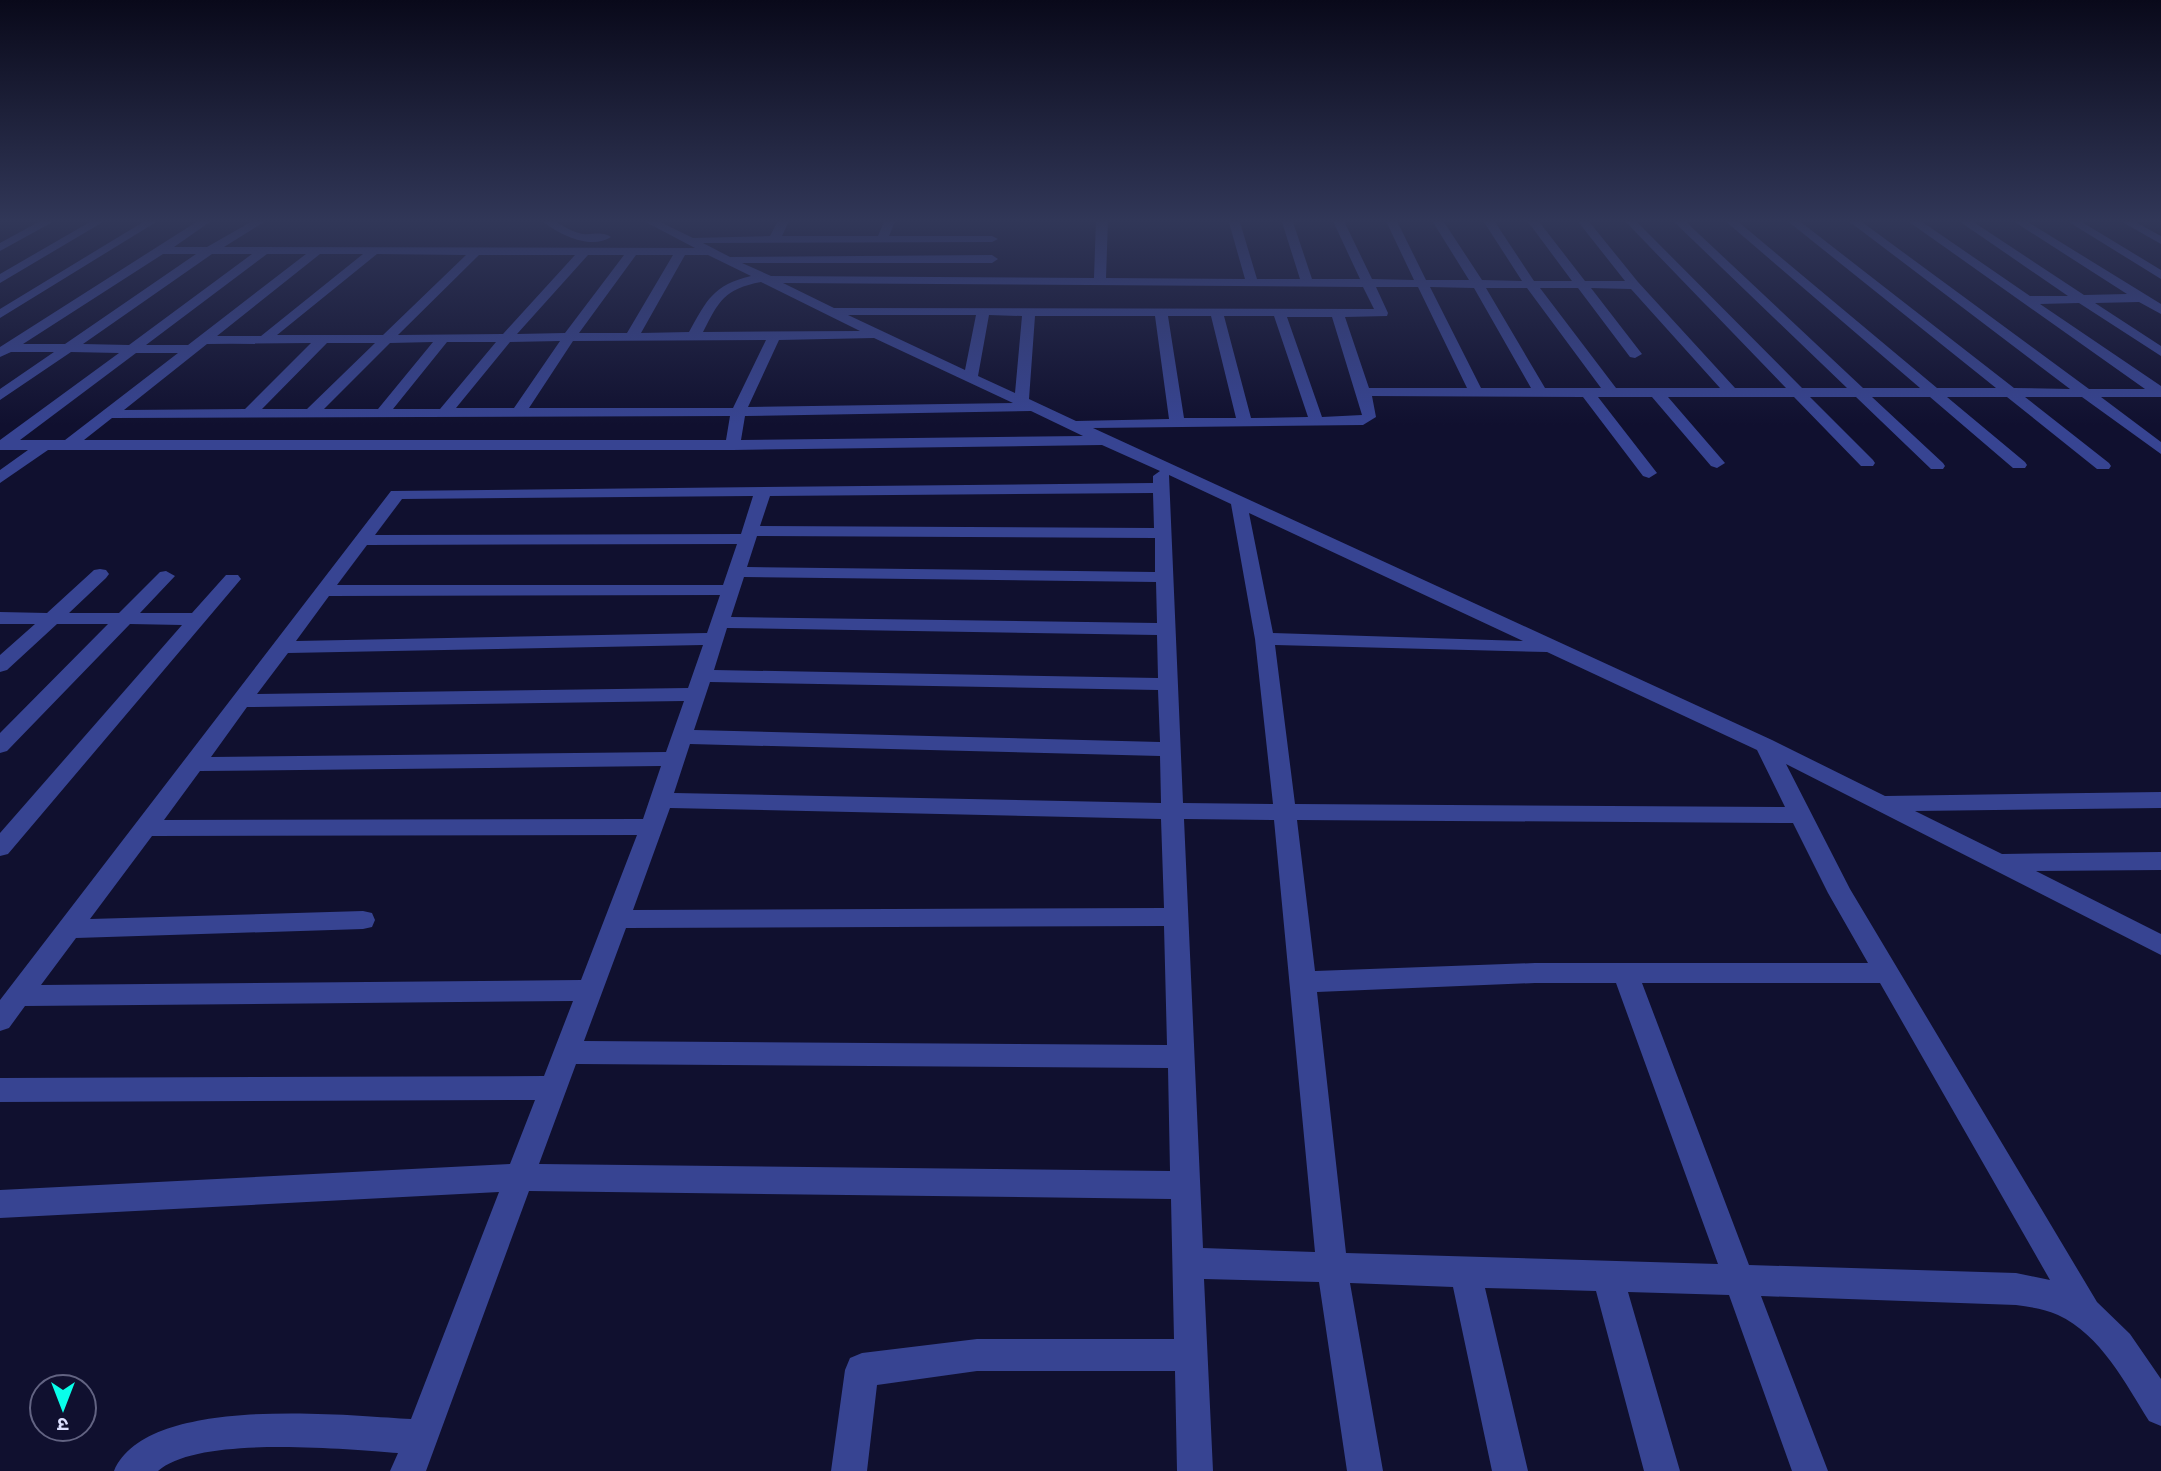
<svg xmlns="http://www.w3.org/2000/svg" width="2161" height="1471" font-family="'Asap Condensed','Noto Sans Devanagari',sans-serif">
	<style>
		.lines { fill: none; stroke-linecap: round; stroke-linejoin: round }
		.minor { fill: #374492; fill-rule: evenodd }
	</style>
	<rect width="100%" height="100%" fill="#10102f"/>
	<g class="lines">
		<path class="minor" d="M44,219h14l-58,32v-8z
			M95,219h13l-108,64v-9z
			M148,219h13l-161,99v-9z
			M201,219h13l-40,28h33l49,-28h13l-45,28 471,1 -55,-29h14l39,19 77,-2 9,-17h11l-8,17h96l7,-17h11l-7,17h103l6,3 -6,3 -289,1 27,14 262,-2 6,4 -6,4h-250l29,13 323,2 2,-59h12l-2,59 139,1 -17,-60h11l18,60h43l-19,-60h11l20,60h48l-28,-60h11l29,60 42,1 -29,-61h11l30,61h43l-38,-61h11l40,61 40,1 -40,-62h11l41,62h38l-46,-62h11l48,62h40l-49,-62h11l51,63 97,106h51l-163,-169h11l168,169h45l-176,-169h12l180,169h57l-197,-169h12l202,169h59l-211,-169h12l217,169 56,1 -224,-170h12l231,170h56l-240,-170h13l112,77h38l-112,-77h13l115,76 43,-1 -117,-75h13l138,85v10l-22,-12 -44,1 66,43v10l-82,-53 -39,1 121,82v11h-60l60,45v12l-79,-57h-57l84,66 2,3 -2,3h-12l-90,-72h-60l78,65 2,3 -2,3h-12l-83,-71h-58l71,66 2,3 -2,3h-12l-75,-72h-46l63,63 2,3 -2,3h-12l-67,-69h-126l57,66 -8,5 -6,-2 -59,-69h-54l59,76 -8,5 -6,-2 -60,-79 -211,-1 4,21 -13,8 -270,3 679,312 113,56 276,-4v16l-246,3 87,43 159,-2v18l-125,1 125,63v21l-375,-191 64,125 247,413 33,32 31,45v47l-12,-5c-24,-38 -48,-86 -91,-106 -13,-6 -28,-8 -42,-10l-255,-9 67,175h-36l-63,-176 -101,-3 52,179h-36l-48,-180 -111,-3 43,183h-36l-39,-184 -103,-4 33,188h-36l-28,-189 -115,-3 9,192h-36l-2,-100h-198l-100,14 -10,86h-36l14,-101 5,-12 12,-5 115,-14h197l-3,-140 -642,-8 -103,280h-36l8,-18c-54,-4 -200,-18 -240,18h-44c32,-77 228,-56 297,-52l88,-227 -499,26v-28l510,-26 25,-64 -535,2v-24l544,-2 29,-75 -548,5 -16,22 -9,3v-31l391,-509 762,-8v-7l7,-5 -58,-26 -369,5h-685l-48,33v-13l28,-20h-28v-10l119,-87 -48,-1 -71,48v-11l54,-37h-43l-11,5v-10zM163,254h33l-131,90h-42zM212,254h40l-123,91 -46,-1zM267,254h39l-118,91h-42zM320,254h43l-102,82h-44zM377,254l89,1 -83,80h-106zM479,255h96l-72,79 -105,1zM588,255h36l-59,78 -48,1zM636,255h37l-46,78h-48zM685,255h23l43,21c-38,9 -44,24 -62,56l-48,1zM761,282l99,49 -157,1c16,-31 21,-43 58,-50zM783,283l580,4 11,22 -540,-1zM1376,287h42l49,101h-98l-24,-71 42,-1 1,-3zM1430,287l44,1 57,100h-50zM1486,288h41l74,100h-56zM1540,288h38l52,69 5,1 7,-4 -51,-66 40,1 89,99h-104zM848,315h128l-11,55zM989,315l33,1 -7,77 -37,-17zM1035,316h120l14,103 -93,2 -47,-22zM1168,316h43l25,102h-52zM1224,316h50l34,101 -57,1zM1287,317h45l30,98 -40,2zM874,338l139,65 -265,4 31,-67zM766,340l-33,68h-204l44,-67zM560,341l-46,67h-58l54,-66zM433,342l-55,67h-54l66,-66zM447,342h49l-56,67h-47zM311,343l-66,66 -121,1 83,-66zM327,343h48l-68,66h-45zM136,353h42l-113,87h-45zM1031,411l52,25 -342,4 4,-24zM730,416l-4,24h-642l28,-22zM1169,475l62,29 24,135 18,165 -90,-1zM1153,493l1,35 -394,-2 10,-30zM753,496l-12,38 -366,1 27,-36zM1249,513l274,128 -250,-8zM757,536l398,2v34l-408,-5zM737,544l-14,41h-386l30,-40zM744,577l412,5 1,41 -426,-6zM720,595l-13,38 -411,8 33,-45zM727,628l430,7 1,43 -444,-8zM703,645l-15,43 -431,6 31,-41zM1275,645l272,7 210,98 28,57 -490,-3zM710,682l448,8 2,52 -466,-12zM684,701l-18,51 -455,5 36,-50zM690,744l470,12 1,47 -487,-10zM661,766l-18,53 -479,1 36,-49zM670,808l491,11 3,89 -531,2zM1184,819l90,1 41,432 -112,-4zM1297,820l496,3 35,70 40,70h-333l-220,8zM637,835l-56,145 -540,5 35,-47 287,-9 9,-2 3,-7 -3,-7 -9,-2 -273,8 62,-83zM1164,926l3,119 -583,-4 42,-113zM1535,983h81l102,281 -372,-11 -29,-261zM1642,983h238l170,297 -34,-7 -267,-8zM576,1064l592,4 2,103 -631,-7z
			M540,219c19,0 26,12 43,15 10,1 19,-3 28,3 -21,14 -55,-4 -71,-18z
			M2064,219h13l84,51v9z
			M2117,219h13l31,17v8z
			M100,569l6,1 3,4 -3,4 -37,35h50l41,-41 6,-1 9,5 -35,37h52l34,-38h12l3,4 -233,275 -8,2v-23l182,-208 -52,-1 -123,127 -7,2v-20l108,-109h-51l-50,46 -7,2v-17l35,-31h-35v-12l47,1 47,-43z"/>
	</g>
	<linearGradient id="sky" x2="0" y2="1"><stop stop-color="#09091a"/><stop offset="0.52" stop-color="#313758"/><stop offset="1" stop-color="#313758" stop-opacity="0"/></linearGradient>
	<rect width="2161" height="425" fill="url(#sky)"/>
	<g transform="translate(63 1408) rotate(180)"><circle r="33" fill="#10102f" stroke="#626382" stroke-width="2"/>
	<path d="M0-5L12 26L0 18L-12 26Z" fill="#09ffea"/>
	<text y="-10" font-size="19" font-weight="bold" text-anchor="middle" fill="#dde0ff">उ</text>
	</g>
</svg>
